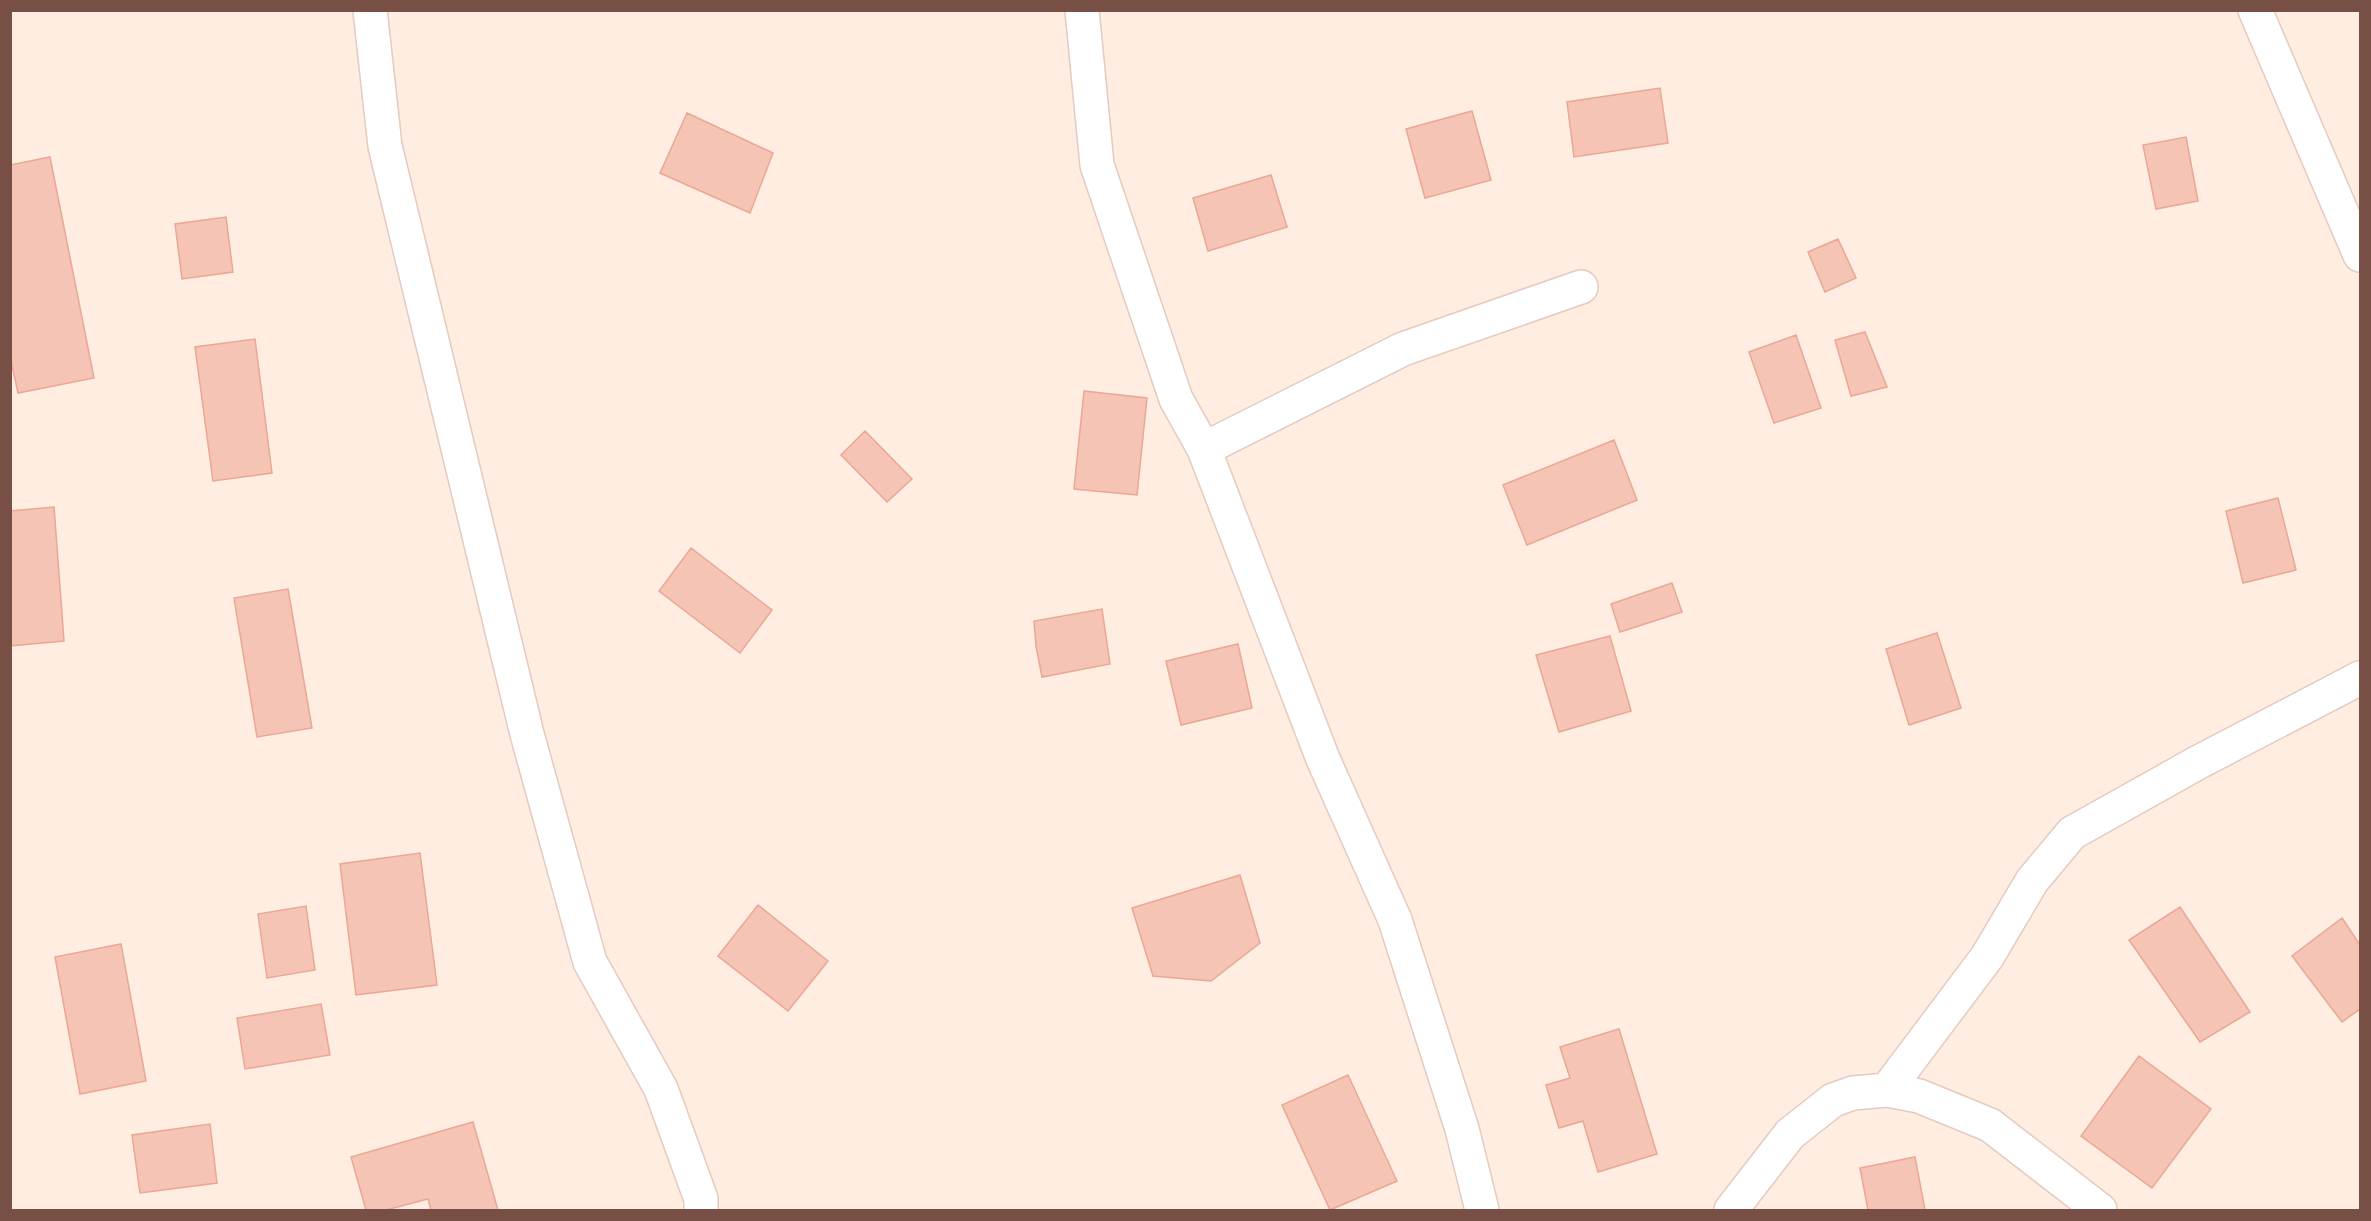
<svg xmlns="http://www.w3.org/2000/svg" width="2371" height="1221" font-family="'Noto Sans',sans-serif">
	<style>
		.building { fill: #f6c4b5; stroke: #e9a794; stroke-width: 1.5 }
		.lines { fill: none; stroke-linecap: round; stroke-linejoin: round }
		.minor-casing { stroke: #e5cabe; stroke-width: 36 }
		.minor { stroke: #fff; stroke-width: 33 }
	</style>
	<rect width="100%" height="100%" fill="#feede0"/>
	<path class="building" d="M1660,88l8,55 -94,14 -7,-55z
		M1472,111l19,69 -66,18 -19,-69z
		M687,113l86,40 -23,60 -90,-40z
		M2186,137l12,64 -42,8 -13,-64z
		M50,157l44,221 -76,15 -8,-37v-191z
		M1271,175l16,52 -79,24 -15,-53z
		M226,217l7,55 -51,7 -7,-55z
		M1838,239l18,39 -31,14 -17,-40z
		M1865,332l22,55 -36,9 -16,-56z
		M1796,335l25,73 -47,15 -25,-71z
		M255,339l17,134 -59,8 -18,-134z
		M1084,391l63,7 -10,97 -63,-6z
		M865,431l47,48 -25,23 -46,-47z
		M1614,440l23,60 -110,45 -24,-60z
		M2278,498l18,72 -53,13 -17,-72z
		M54,507l10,134 -54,5v-135z
		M691,548l81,62 -32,43 -81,-62z
		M1672,583l10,29 -62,20 -9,-28z
		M288,589l24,139 -55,9 -23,-139z
		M1102,609l8,55 -68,13 -6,-31 -2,-25z
		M1937,633l24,75 -52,17 -23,-76z
		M1610,636l21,75 -72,21 -23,-77z
		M1238,644l14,64 -71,17 -15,-64z
		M420,853l17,132 -81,10 -16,-131z
		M1240,875l20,68 -49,38 -58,-5 -21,-68z
		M758,905l70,56 -40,50 -70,-55z
		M306,906l9,64 -48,8 -9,-64z
		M2180,907l70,105 -50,30 -71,-102z
		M2342,918l18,27v64l-18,13 -50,-66z
		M121,944l25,137 -66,13 -25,-137z
		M321,1004l9,51 -85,14 -8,-51z
		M1619,1029l38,125 -59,18 -15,-51 -24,7 -13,-43 24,-7 -10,-31z
		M2139,1056l72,53 -59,79 -71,-52z
		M1348,1075l49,106 -67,29 -48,-105z
		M473,1122l25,88h-67l-3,-11 -42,11h-20l-15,-53z
		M210,1124l7,59 -77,10 -8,-58z
		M1915,1157l10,53h-57l-8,-42z"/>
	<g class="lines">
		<defs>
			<path id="minor" d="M370,10l15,136 142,588 63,228 71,127 40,110v11
				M1082,10l15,155 79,234 28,50 119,310 72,161 67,209 20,81
				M2255,10l105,245
				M1204,449l199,-100 178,-62
				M1887,1090l100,-133 45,-76 40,-48 125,-70 163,-85
				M1731,1210l59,-76 43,-34 20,-7 34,-3 32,6 71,29 110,85"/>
		</defs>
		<use href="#minor" class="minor-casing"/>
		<use href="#minor" class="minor"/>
	</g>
	<rect width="2371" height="1221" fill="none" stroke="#774f45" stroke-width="24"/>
</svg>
